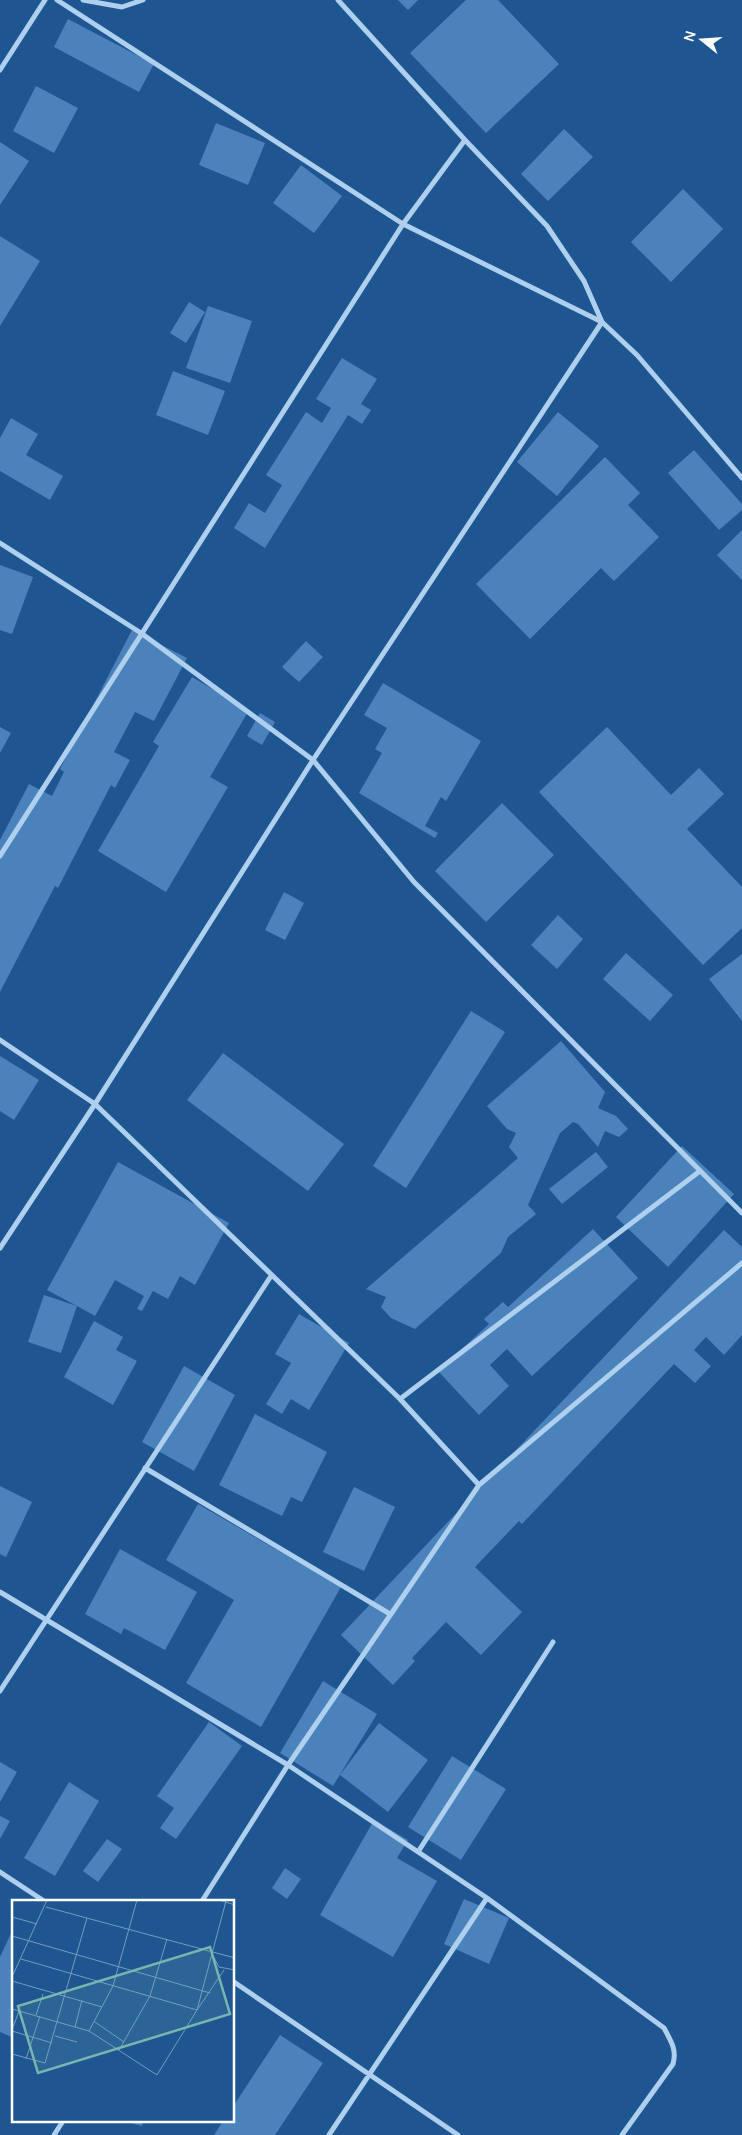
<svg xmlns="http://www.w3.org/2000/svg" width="742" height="2135" font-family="Manrope,sans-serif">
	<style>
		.building { fill: #4a82bb }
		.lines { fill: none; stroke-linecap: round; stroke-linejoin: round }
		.minor { stroke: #afcfee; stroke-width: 5 }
		.inset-road { fill: none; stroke: #789abe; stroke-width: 1 }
		.view { fill: #7bb4af; fill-opacity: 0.15; stroke: #7bb4af; stroke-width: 2.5 }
		.inset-edge { fill: none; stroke: #fff; stroke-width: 2.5 }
	</style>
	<rect width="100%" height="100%" fill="#1e5692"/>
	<path class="building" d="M398,0h20l-10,10z
		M466,0h32l61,64 -73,69 -76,-80z
		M68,19l86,45 -15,28 -85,-45z
		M36,86l42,22 -24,45 -41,-22z
		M216,123l49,20 -17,42 -49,-20z
		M564,129l29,28 -45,44 -27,-27z
		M0,142l29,19 -29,44z
		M301,165l41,31 -28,37 -41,-30z
		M683,189l40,40 -52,53 -40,-40z
		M0,236l40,25 -40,65z
		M189,302l16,10 -19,31 -16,-10z
		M208,306l44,15 -22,62 -44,-15z
		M342,358l35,21 -16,25 10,6 -9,14 -14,-9 -83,133 -31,-20 15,-25 16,10 17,-28 -16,-10 40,-63 16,11 9,-15 -15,-9z
		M173,371l52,20 -17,44 -52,-20z
		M558,412l41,34 -42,50 -40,-34z
		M11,418l27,16 -12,21 37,21 -13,24 -50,-29v-33z
		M694,450l48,54v6l-23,20 -51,-57z
		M605,457l35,36 -12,12 31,32 -45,44 -13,-13 -71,71 -54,-55z
		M742,530v50l-25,-25z
		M0,565l33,12 -21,57 -12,-4z
		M132,630l55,28 -33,63 -19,-9 -21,40 16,8 -15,28 -4,-3 -53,103 -3,-2 -55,106v-152l29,-56 23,12 12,-24 -4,-3z
		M306,641l17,16 -24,25 -17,-15z
		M192,677l57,33 -39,67 18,10 -62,105 -68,-41 61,-105 -6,-4z
		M383,683l98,58 -35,60 -5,-4 -16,29 13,7 -3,5 -76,-45 23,-40 -7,-4 12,-21 -23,-13z
		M260,713l15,9 -13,23 -15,-9z
		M0,727l11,6 -11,20z
		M607,727l64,68 28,-27 25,26 -37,35 55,58v41l-39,37 -164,-173z
		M502,803l52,52 -68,67 -51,-51z
		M284,892l20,11 -19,37 -20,-10z
		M558,915l25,24 -26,30 -26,-24z
		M626,953l47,42 -23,26 -47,-42z
		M742,954v67l-33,-42z
		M471,1011l34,21 -99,156 -33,-22z
		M561,1041l44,51 -7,16 18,8 12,13 -9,8 -14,-6 -7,16 -20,-23 -5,-2 -13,11 -32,72 8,9 -28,23 -7,16 -86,76 -24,-11 -10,-11 5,-10 -20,-8 152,-131 -9,-11 7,-14 -9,-4 -20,-23z
		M223,1053l121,91 -36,47 -121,-91z
		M0,1056l39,24 -25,40 -14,-9z
		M682,1146l52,48 -66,73 -52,-50z
		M596,1152l12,15 -46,37 -13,-15z
		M118,1162l111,61 -34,62 -15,-9 -12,23 -15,-8 -11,20 -5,-2 7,-13 -29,-16 -20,36 -18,-10 -16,47 -33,-11 16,-47 33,11 -30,-16z
		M593,1229l45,49 -106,98 -25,-27 -17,16 19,21 -30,29 -41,-44 51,-47 -5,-5 19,-17 5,5z
		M724,1230l18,17v88l-18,20 -18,-18 -12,13 17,16 -16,17 -21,-19 -152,160 -3,-3 -44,46 47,45 -41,43 -35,-33 -34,36 3,3 -22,24 -52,-50z
		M299,1314l50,29 -40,67 -18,-11 -9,15 -16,-10 25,-41 -16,-9z
		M94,1321l29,16 -7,13 21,11 -24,44 -49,-28z
		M184,1366l51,29 -41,76 -52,-29z
		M255,1414l72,38 -25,50 -11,-5 -9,19 -63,-31z
		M0,1486l32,16 -26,55 -6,-3z
		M354,1487l41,20 -31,64 -41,-19z
		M198,1504l143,83 -80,140 -75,-44 48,-83 -68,-40z
		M120,1549l77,43 -32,58 -41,-22 -3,6 -36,-20z
		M323,1681l54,33 -44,72 -53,-33z
		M209,1722l33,24 -66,93 -16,-11 14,-20 -17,-12z
		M379,1723l49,37 -40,52 -48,-37z
		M452,1756l54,33 -45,71 -53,-33z
		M0,1762l17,10 -17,30z
		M69,1782l30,19 -44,75 -31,-18z
		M0,1816l10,5 -10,18z
		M374,1820l34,20 -11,18 40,23 -44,76 -73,-42z
		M107,1839l15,10 -24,33 -15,-11z
		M285,1868l16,11 -14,20 -15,-11z
		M464,1899l45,19 -20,46 -45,-20z
		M14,1927v111l-14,-6v-75z
		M280,2035l43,28 -48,72h-61l9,-14h11v-16z
		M123,2121h20l-1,5z"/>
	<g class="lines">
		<path class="minor" d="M57,0l346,224 199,98 -18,-41 -37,-55 -82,-86 -127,-140
			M83,0l39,7 21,-7
			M0,70l45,-70
			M0,543l141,90 172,127 101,122 328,331
			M0,856l403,-632 62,-84
			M0,1040l95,64 305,295 79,86
			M0,1248l95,-144 218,-344 289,-438 35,33 105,123
			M400,1399l300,-228
			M145,1468l245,146
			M0,1592l288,173 199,133 177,130c7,13 13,22 9,36l-51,71
			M0,1691l271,-415
			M418,1852l135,-210
			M0,1872l44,29
			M202,1901l86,-136 191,-280 263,-222
			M234,1982l224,153
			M54,2135l9,-14
			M329,2135l158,-237"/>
	</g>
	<g transform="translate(12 1900)">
		<rect width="222" height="222" fill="#1e5692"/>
		<path class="inset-road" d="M207,0l16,5M34,7l189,51M0,17l25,7M0,36l198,57M200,54l7,13 16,3M212,70l-27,40 29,-109M0,77l35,-77M0,81l90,26M0,109l77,22 68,44 40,-65 -176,-51M24,115l7,-21M83,122l29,20M63,127l7,-27M0,130l7,-19M0,131l40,12M77,131l24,-45 24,-86M43,136l22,6M107,150l31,-54 17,-57M0,154l33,9 42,-145M14,159l14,-43"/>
		<path class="view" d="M198,47l20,67 -192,59 -20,-67z"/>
		<rect width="222" height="222" class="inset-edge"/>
	</g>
	<g transform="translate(702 40) rotate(287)" stroke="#1e5692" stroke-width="4" paint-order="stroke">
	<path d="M0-4L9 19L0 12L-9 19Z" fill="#ffffff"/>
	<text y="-8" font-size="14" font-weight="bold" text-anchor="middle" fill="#ffffff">N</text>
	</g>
</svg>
